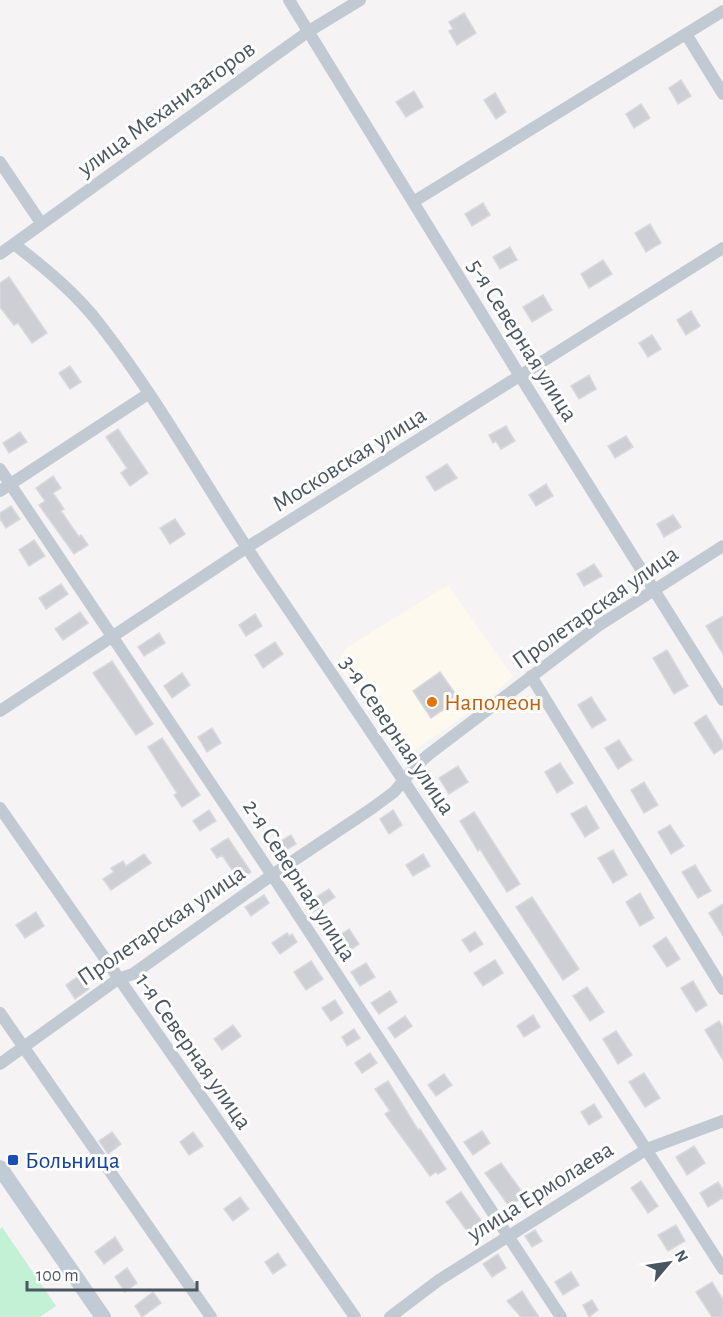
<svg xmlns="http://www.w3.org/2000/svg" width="723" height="1317" font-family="'Alegreya Sans',sans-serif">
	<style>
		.commercial { fill: #fdf9ef }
		.green { fill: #c3f1d5 }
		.building { fill: #cdcfd5; stroke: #d7d9de; stroke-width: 1.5 }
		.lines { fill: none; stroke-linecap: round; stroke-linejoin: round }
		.street { stroke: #c1cad2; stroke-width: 12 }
		.secondary { stroke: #c1cbd6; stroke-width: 16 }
		.food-dot { fill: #e8710a; stroke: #fff; stroke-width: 2 }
		.transit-dot { fill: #1a4fb4; stroke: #fff; stroke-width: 2 }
		.labels { text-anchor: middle; stroke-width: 6; stroke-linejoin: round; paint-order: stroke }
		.street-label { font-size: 24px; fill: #4a5661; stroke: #fff }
		.food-label { font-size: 24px; fill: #c56008; stroke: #fff; text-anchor: start }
		.transit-label { font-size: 24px; fill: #164399; stroke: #fff; text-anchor: start }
	</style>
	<rect width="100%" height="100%" fill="#f5f3f3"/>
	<path class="commercial" d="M448,585l65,92 -26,23 -81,56 -9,-5 -61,-89 13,-16z"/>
	<path class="green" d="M2,1227l54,79 -16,11h-40v-88z"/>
	<path class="building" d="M464,13l12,20 -19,12 -8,-14 4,-2 -4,-7z
		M681,80l10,16 -13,8 -9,-16z
		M414,91l9,16 -17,10 -10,-15z
		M495,93l11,19 -10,7 -12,-19z
		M641,104l9,14 -16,10 -8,-14z
		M483,203l7,12 -18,11 -7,-12z
		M650,224l11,19 -15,9 -11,-19z
		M510,247l7,13 -17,9 -7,-12z
		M603,260l9,14 -23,14 -8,-14z
		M9,277l38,56 -15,10 -14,-20 -4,2 -14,-18v-24z
		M543,295l9,15 -20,12 -9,-15z
		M691,311l9,15 -14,9 -9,-15z
		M652,335l9,14 -13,8 -9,-14z
		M70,366l11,16 -11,7 -11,-16z
		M589,375l7,14 -17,10 -8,-13z
		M506,426l9,15 -14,8 -5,-8 -3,2 -4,-8z
		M118,429l30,44 -18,13 -9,-13 6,-5 -21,-31z
		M20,432l7,10 -18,11 -6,-10z
		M626,436l7,11 -18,11 -7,-12z
		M447,464l10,14 -22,13 -9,-14z
		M53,476l8,12 -8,5 11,16 -3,2 18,26 2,-2 7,10 -14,9 -35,-49 6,-4 -9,-13z
		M546,484l7,12 -17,10 -7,-11z
		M11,506l9,13 -14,9 -6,-9v-6z
		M673,515l8,12 -17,10 -7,-13z
		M175,519l10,15 -15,10 -10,-16z
		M34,540l11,16 -16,10 -10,-16z
		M594,564l8,12 -18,10 -7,-12z
		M61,584l7,10 -22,15 -7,-11z
		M80,612l8,11 -25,17 -8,-11z
		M255,614l7,12 -16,10 -7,-11z
		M723,616v38l-17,-28z
		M159,633l6,10 -21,13 -6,-9z
		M275,642l8,12 -20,14 -8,-13z
		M667,650l21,36 -14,8 -21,-36z
		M112,661l41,63 -17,11 -43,-62z
		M440,672l19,27 -28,19 -18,-27z
		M182,673l8,12 -18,13 -8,-12z
		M591,697l15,23 -14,8 -14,-23z
		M706,715l17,28v5l-9,6 -20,-31z
		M212,728l9,15 -14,9 -9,-15z
		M162,738l38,57 -18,12 -8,-12 3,-2 -29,-46z
		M619,740l13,20 -14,9 -13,-21z
		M560,763l13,20 -16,10 -12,-21z
		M458,766l10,16 -19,12 -10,-16z
		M644,782l14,23 -14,8 -13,-23z
		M586,806l13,22 -14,9 -14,-23z
		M209,810l7,11 -16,10 -7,-10z
		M393,810l9,15 -13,9 -9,-15z
		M474,812l46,72 -13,8 -27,-43 -2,2 -18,-30z
		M670,825l14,21 -13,8 -13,-22z
		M291,835l5,9 -20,12 -5,-9z
		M228,838l23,34 -12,8 -17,-25 -5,3 -6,-9z
		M613,850l14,25 -14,8 -15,-25z
		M144,854l7,9 -40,27 -8,-11 11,-7 -3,-4 12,-7 3,5z
		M423,854l7,12 -17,10 -7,-11z
		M695,865l16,26 -13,7 -16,-26z
		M329,889l6,8 -22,15 -6,-9z
		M640,893l14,25 -14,8 -14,-24z
		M264,895l5,8 -18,13 -6,-9z
		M532,897l47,72 -16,11 -47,-73z
		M723,904v32l-14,-23z
		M36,912l8,14 -19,12 -9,-13z
		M349,929l10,15 -18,12 -10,-15z
		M475,932l8,12 -13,8 -8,-12z
		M287,933l2,3 3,-2 5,8 -17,12 -8,-11z
		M666,937l14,22 -13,8 -14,-21z
		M495,960l8,13 -20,13 -9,-13z
		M311,961l12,18 -17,11 -12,-18z
		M366,963l9,14 -15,9 -9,-14z
		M80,975l9,14 -14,10 -9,-14z
		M693,981l14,24 -11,7 -15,-24z
		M587,987l17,25 -14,9 -17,-25z
		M390,991l7,11 -18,12 -8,-11z
		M335,1000l8,13 -12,8 -9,-13z
		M533,1015l7,12 -16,10 -7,-11z
		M405,1016l7,10 -17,12 -7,-10z
		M719,1021l4,7v32l-18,-30z
		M233,1025l8,11 -19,14 -8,-11z
		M354,1029l6,9 -13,8 -5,-9z
		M616,1031l16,24 -14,9 -15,-25z
		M370,1053l7,10 -15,10 -7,-10z
		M644,1073l16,25 -15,9 -16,-25z
		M444,1074l8,11 -16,11 -8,-11z
		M388,1081l30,49 2,-1 26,40 -8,5 -2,-2 -6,4 -45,-62 5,-3 -15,-22z
		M594,1104l8,13 -13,8 -8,-13z
		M482,1131l8,12 -17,12 -9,-13z
		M112,1132l9,12 -13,10 -9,-13z
		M193,1132l10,14 -14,9 -9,-13z
		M694,1146l11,17 -18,12 -11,-18z
		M501,1163l24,33 -16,10 -24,-33z
		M641,1181l17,25 -10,7 -17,-25z
		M718,1182l5,8v8l-15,9 -8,-14z
		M461,1192l26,37 -11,7 -2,-3 -4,2 -24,-33z
		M240,1197l9,12 -16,12 -9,-12z
		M676,1225l9,16 -17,10 -10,-16z
		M535,1230l7,11 -10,6 -7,-11z
		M115,1237l8,13 -19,14 -9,-12z
		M278,1253l8,12 -13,9 -8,-12z
		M498,1254l8,14 -14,9 -9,-13z
		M127,1268l10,15 -12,9 -10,-15z
		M571,1272l8,13 -16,10 -8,-13z
		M712,1282l11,18v17h-11l-16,-25z
		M522,1291l7,11 10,15h-18l-14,-16z
		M153,1292l8,11 -19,14 -7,-11z
		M592,1300l6,10 -9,7 -6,-12z"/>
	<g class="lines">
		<path class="street" d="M289,0l231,376 203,324
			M686,34l37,60
			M0,162l41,61
			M413,202l310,-191
			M14,244c31,24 63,50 87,82 60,77 107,165 162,246 156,230 310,462 460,697
			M0,254l309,-223 51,-31
			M0,469l272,406 289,442
			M0,491l148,-97
			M531,676l192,313
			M0,711l246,-163 477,-300
			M0,808l355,509
			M0,1013l211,304
			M0,1064l118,-85 15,-5 139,-99 99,-66 23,-17 21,-25 13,-12 170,-129 125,-80
			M390,1317l49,-37 208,-131 76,-28"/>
		<path class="secondary" d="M0,1168l103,149"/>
	</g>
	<circle class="food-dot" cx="432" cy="702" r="6"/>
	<rect class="transit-dot" x="7" y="1154" width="12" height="12" rx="3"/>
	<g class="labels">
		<g class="street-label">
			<text transform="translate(166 108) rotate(-36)" y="8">улица Механизаторов</text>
			<text transform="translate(523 340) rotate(58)" y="8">5-я Северная улица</text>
			<text transform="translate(349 459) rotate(-32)" y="8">Московская улица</text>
			<text transform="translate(595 607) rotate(-35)" y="8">Пролетарская улица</text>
			<text transform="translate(398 735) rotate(56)" y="8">3-я Северная улица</text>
			<text transform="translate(300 880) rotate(57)" y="8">2-я Северная улица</text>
			<text transform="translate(161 925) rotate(-34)" y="8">Пролетарская улица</text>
			<text transform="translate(194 1051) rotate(55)" y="8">1-я Северная улица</text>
			<text transform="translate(540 1191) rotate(-32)" y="8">улица Ермолаева</text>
		</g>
		<g class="food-label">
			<text x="444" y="710">Наполеон</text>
		</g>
		<g class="transit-label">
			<text x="25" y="1168">Больница</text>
		</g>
	</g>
	<g transform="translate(669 1263) rotate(61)" stroke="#ffffff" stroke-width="4.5" paint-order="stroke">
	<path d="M0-4.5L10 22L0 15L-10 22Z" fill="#4a5661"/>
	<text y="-9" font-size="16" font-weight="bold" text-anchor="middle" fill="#4a5661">N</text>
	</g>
	<path d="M27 1281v9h170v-9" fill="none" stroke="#4a5661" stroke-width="3"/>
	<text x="36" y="1281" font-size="18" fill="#4a5661" stroke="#ffffff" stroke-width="4.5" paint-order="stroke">100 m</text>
</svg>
